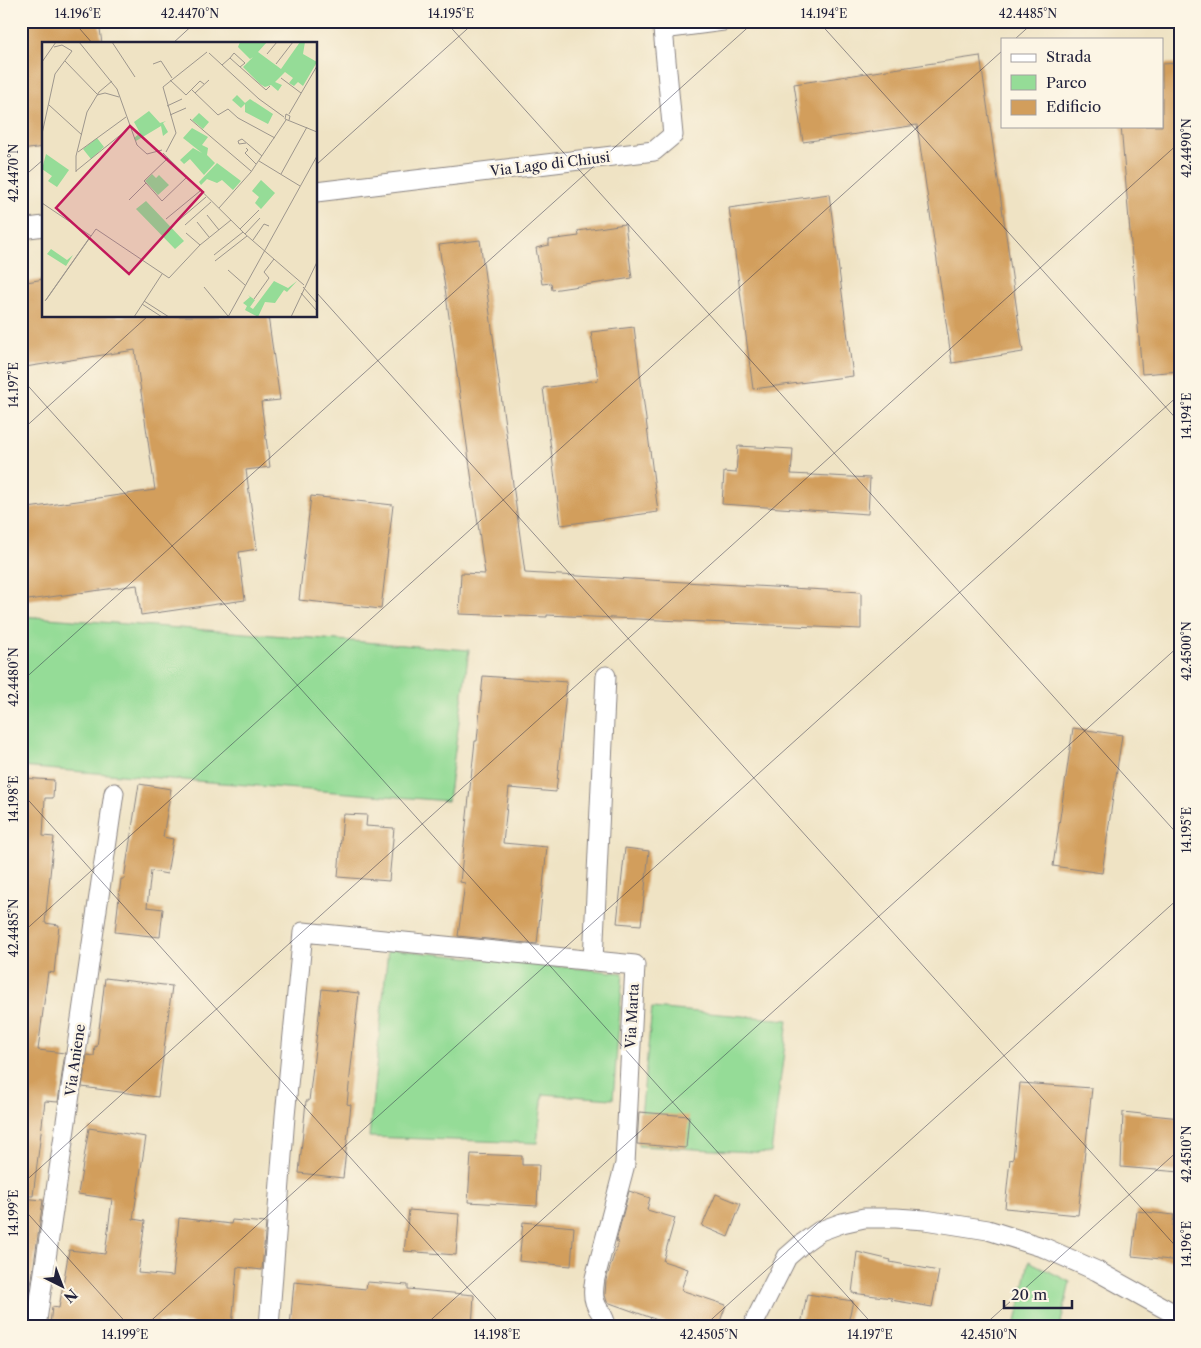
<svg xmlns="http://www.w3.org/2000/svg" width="1201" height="1348" font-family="'Libre Caslon Text',serif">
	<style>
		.green { fill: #95dc97; stroke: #5c7f69 }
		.building { fill: #d29e5c }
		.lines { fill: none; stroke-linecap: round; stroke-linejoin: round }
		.street-casing { stroke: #888280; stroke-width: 21 }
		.street { stroke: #fff; stroke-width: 19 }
		.ticks { fill: none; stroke: #22223b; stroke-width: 1; stroke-opacity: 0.45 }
		.labels { text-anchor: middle; stroke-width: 5; stroke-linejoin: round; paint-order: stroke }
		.street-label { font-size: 14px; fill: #22223b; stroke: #fcf5e5 }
		.inset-road { fill: none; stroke: #9d968d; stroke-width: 1 }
		.view { fill: #c2185b; fill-opacity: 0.15; stroke: #c2185b; stroke-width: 2.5 }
		.inset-edge { fill: none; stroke: #22223b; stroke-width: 2.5 }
		.neatline { fill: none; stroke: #22223b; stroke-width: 2 }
		.ticks-label { font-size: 12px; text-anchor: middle; fill: #22223b }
	</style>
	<rect width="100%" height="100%" fill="#fcf5e5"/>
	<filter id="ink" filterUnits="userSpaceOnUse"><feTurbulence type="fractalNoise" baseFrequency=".02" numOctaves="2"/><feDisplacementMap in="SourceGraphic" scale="10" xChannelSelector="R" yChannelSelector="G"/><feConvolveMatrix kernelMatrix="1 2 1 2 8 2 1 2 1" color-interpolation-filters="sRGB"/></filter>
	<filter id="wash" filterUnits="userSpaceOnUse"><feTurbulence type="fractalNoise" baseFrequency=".0096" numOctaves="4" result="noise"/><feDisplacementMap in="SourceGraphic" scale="20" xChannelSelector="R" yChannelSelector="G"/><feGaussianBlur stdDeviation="1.12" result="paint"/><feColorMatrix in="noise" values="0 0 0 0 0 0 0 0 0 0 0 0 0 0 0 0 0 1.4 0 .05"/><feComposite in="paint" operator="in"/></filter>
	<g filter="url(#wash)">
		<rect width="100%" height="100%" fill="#efe3c4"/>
		<path class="green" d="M21,616l448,34 -21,151 -427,-34z
			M388,949l235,24 -10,126 -70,-5 -6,49 -168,-6z
			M652,1008l136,12 -17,133 -133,-7z
			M1029,1261l41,21 -10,45h-45z"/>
		<g id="blocks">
			<path class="building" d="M21,21h78l3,23h-58v103l-23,3z
				M980,56l43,296 -71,11 -35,-238 -114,17 -9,-58z
				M1180,63v308l-38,3 -21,-248h41v-62z
				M829,194l24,182 -100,13 -24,-181z
				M625,224l7,54 -80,12 -1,-7 -9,1 -6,-36 13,-3v-5l30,-4 -1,-5z
				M480,240l45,333 336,19v37l-314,-14v2l-88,-3 2,-41 24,1 -46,-329z
				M44,279v37h224l12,84 -19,2 9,65 -24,3 11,79 -18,3 6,48 -104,15 -4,-30 -116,16v-92l134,-19 -20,-140 -110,17 -4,-26v-58z
				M634,327l24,185 -97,13 -18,-137 55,-8 -7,-48z
				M738,446l55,3 -2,25 79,4 -2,36 -146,-10 2,-32 12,1z
				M311,496l82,9 -12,104 -82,-9z
				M483,676l84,6 -11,110 -47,-4 -6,55 44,4 -10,97 -79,-8 7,-53 -5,-1 15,-141h2z
				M1073,728l49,7 -20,138 -49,-7z
				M21,778l33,2 -1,18h-8l-2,38 11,1 -9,86 14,2 -5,48 -6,-1 -10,78 27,3 -7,49 -13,-1 -12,95h-12z
				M139,784l32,5 -8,48 10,2 -6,35 -16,-3 -4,36 16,2 -3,28 -45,-5 6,-53h3z
				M343,814l24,1 -1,11 28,2 -5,53 -51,-4z
				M625,848l24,3 -8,74 -24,-2z
				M105,978l67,8 -14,111 -76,-10 5,-32 7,1 1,-10 2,1z
				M322,989l37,4 -12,111 4,1 -8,73 -44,-5 7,-72h3z
				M1020,1083l72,5 -14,127 -73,-7 5,-49 3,1z
				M639,1112l50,4 -3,32 -49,-4z
				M1123,1112l57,6v54l-59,-5z
				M89,1128l57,9 -13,82 12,2 -7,52 35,3 6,-58 52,6 1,-4 34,3 -4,47 -25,-3 -5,60 -40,-1v-3l-34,-3v7h-90l-18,-2 2,-18 7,1 10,-58 36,4 7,-55 -34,-5z
				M471,1154l51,2v9h17l-2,41 -69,-4z
				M629,1191l21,7 -3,12 28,8 -12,43 25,8 -7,21 45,15 -8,22h-41l-70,-25 -2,-7 1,-15 12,-38 -2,-1z
				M716,1194l25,10 -13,33 -26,-11z
				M21,1198l22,2 -14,100h-8z
				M409,1210l50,4 -3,41 -52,-4z
				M1137,1211l37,4 -2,20 8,1v25l-48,-5z
				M523,1222l51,5 -3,39 -52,-5z
				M857,1252l34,8 -1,2 49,9 -7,36 -41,-7 1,-2 -40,-5z
				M294,1282l72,7 1,-7 41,3v4l66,6 -2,32h-182z
				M807,1294l46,7 -6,26h-37l-9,-2z"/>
		</g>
	</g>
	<g filter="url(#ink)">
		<use href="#blocks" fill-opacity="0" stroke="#888280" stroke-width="1"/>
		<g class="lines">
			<defs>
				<path id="street" d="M663,29l60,-8
					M316,192l338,-41 19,-16 -10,-106 1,-8
					M21,229l23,-3
					M593,961l13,-285
					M36,1327l78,-534
					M269,1327l16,-211 18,-184 332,33 -10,199 -30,114c-1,8 -3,16 0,24 3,10 10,12 11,25
					M752,1327l35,-70 16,-14 17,-12 22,-8 22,-5h32l29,2 63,10 57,18 52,23 83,46"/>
			</defs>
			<use href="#street" class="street-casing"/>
			<use href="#street" class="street"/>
		</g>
	</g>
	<path class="ticks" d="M73,21l20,23M445,21l735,816M818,21l362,402M1015,39l20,-18M172,44l25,-23M316,165l160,-144M21,179l23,-20M316,292l864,959M21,378l854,949M21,431l127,-115M21,682l734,-661M21,792l482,535M21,934l981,-883M21,1185l1159,-1043M21,1206l109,121M144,1327l1036,-933M423,1327l757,-682M703,1327l477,-430M982,1327l198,-178"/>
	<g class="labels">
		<g class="street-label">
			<text transform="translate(550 164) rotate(-7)" y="5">Via Lago di Chiusi</text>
			<text transform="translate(632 1016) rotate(-87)" y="5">Via Marta</text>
			<text transform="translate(75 1060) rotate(-82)" y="5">Via Aniene</text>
		</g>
	</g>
	<g transform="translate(42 42)">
		<rect width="275" height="275" fill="#efe3c4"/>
		<path d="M198,0h27l-9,10 23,17 19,-27h5l-2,12 14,8 -14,24 -5,-4 -4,4 -5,-3 4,-5 -8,-6 -10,10 7,3 -4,6 -7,-6 -6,2 -5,-3 -17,-17 10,-10 -3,2 -12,-12zM195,53l8,8 5,-4 23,15 -5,10 -23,-12v-8l-4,4 -9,-8zM107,69l11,12 6,-2 -3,2 5,9 -5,4 -2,-10 -25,15 -2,-3 6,-5 -6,-11zM157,71l10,9 -6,7 -11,-9zM150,86l16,9 -6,8 6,3 -1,7 8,8 -11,12 -14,-16 -6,5 -4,-4 13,-12 9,5 -19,-15zM55,96l7,9 -13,12 -8,-10zM4,112l23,16 -12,17 -9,-6 4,-5 -10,-7zM175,121l24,18 -8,9 -11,-10 -5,3 -10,-4 -6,6 -2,-3zM110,132l4,4 3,-3 10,10 -11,10 -13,-14zM219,138l14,13 -14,16 -6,-6 4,-6 -7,-6zM104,159l38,40 -9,8 -39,-40zM9,207l16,11 6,-5 -7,11 -19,-12zM232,239l14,7 9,-7 -10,11 -3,-2 -9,13 -10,-1 -7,15 -13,-7 2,-4 -4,-3 7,-6 -2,-2 7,5 -5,7 3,2z" fill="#95dc97"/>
		<path class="inset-road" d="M37,0l38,47 20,56 10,9 15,-4M70,0l23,35M12,5l8,-2 10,6M167,11l50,46 25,18M225,12l10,-12M188,16l4,-5 11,10 -5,4M23,19l32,33M0,20l14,-20M111,22l8,-3 11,17M234,22l17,-22M180,23l8,-7 36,32 4,-4M239,36l20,15M128,38l16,15 14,-14 4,3M150,48l26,25 10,-6 10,9 37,20M153,51l14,-13M55,53l8,-2 14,4M7,63l33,30M125,64l15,-7M247,72l28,-48M128,73l16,-7M148,77l61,52M247,78l1,-4 -4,-2 -1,5 32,13M0,92l13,-60 17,-23M204,101l-7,1 -1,-3 4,-2 20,17M204,106l2,2 -3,3 11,11M36,110l48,-35M124,110l10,-19 -13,-46 44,-35M121,111l82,81 59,51M217,119l41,25M34,129l53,-43M34,130v-16l11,-44 12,-20 13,-11M239,132l26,-47M104,141l16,18 25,-24M87,158l17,-17 -2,-2 24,-23M0,161l49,33M177,166l32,-36 35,-52M165,173l12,15M124,177l34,-28M155,180l12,15M143,183l26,-23M130,184l34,-29M198,187l19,-19M144,191l14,12M203,192l15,-16M211,198l11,-16 5,2M172,213l29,-23M173,219l32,-25M186,228l17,15M162,245l24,29M261,245l14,16M259,251l16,18M212,257l15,-21 -5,-6 10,-13M4,258l50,-71 73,49 31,-33 31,-25M3,259l45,-64M102,259l25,16M100,262l20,13M92,275l28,-43M186,275l89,-161M249,275l26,-55"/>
		<path class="view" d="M88,84l73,66 -74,82 -73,-66z"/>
		<rect width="275" height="275" class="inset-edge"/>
	</g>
	<rect width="1201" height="1348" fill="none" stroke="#fcf5e5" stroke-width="55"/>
	<rect x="1001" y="38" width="162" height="90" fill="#fcf5e5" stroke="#a5a1a1"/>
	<rect x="1011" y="54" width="25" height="8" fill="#ffffff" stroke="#a5a1a1"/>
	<text x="1046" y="62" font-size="15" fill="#22223b">Strada</text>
	<rect x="1011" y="75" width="25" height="15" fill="#95dc97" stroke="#a5a1a1"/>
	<text x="1046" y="88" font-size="15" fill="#22223b">Parco</text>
	<rect x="1011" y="100" width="25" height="15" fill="#d29e5c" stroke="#a5a1a1"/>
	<text x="1046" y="112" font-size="15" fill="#22223b">Edificio</text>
	<g transform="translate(62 1286) rotate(138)" stroke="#fcf5e5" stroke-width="4" paint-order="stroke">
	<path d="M0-4L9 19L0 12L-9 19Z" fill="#22223b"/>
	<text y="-8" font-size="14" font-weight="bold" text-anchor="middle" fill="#22223b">N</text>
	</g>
	<path d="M1004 1300v8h68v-8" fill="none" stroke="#22223b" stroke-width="2.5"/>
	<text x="1011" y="1300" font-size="15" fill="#22223b" stroke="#fcf5e5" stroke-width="4" paint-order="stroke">20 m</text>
	<rect x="28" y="28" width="1146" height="1292" class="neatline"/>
	<g class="ticks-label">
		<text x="78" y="18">14.196°E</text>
		<text x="190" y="18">42.4470°N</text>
		<text x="451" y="18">14.195°E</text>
		<text x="824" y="18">14.194°E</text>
		<text x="1028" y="18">42.4485°N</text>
		<text transform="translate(1187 148) rotate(-90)" y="4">42.4490°N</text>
		<text transform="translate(14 173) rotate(-90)" y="4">42.4470°N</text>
		<text transform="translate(14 385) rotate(-90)" y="4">14.197°E</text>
		<text transform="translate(1187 416) rotate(-90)" y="4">14.194°E</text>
		<text transform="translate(1187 651) rotate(-90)" y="4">42.4500°N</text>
		<text transform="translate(14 677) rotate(-90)" y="4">42.4480°N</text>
		<text transform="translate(14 799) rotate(-90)" y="4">14.198°E</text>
		<text transform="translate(1187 830) rotate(-90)" y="4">14.195°E</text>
		<text transform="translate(14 928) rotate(-90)" y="4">42.4485°N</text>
		<text transform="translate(1187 1154) rotate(-90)" y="4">42.4510°N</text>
		<text transform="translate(14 1213) rotate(-90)" y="4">14.199°E</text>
		<text transform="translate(1187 1244) rotate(-90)" y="4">14.196°E</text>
		<text x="125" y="1339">14.199°E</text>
		<text x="497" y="1339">14.198°E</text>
		<text x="709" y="1339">42.4505°N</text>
		<text x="870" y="1339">14.197°E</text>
		<text x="989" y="1339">42.4510°N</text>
	</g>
</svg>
